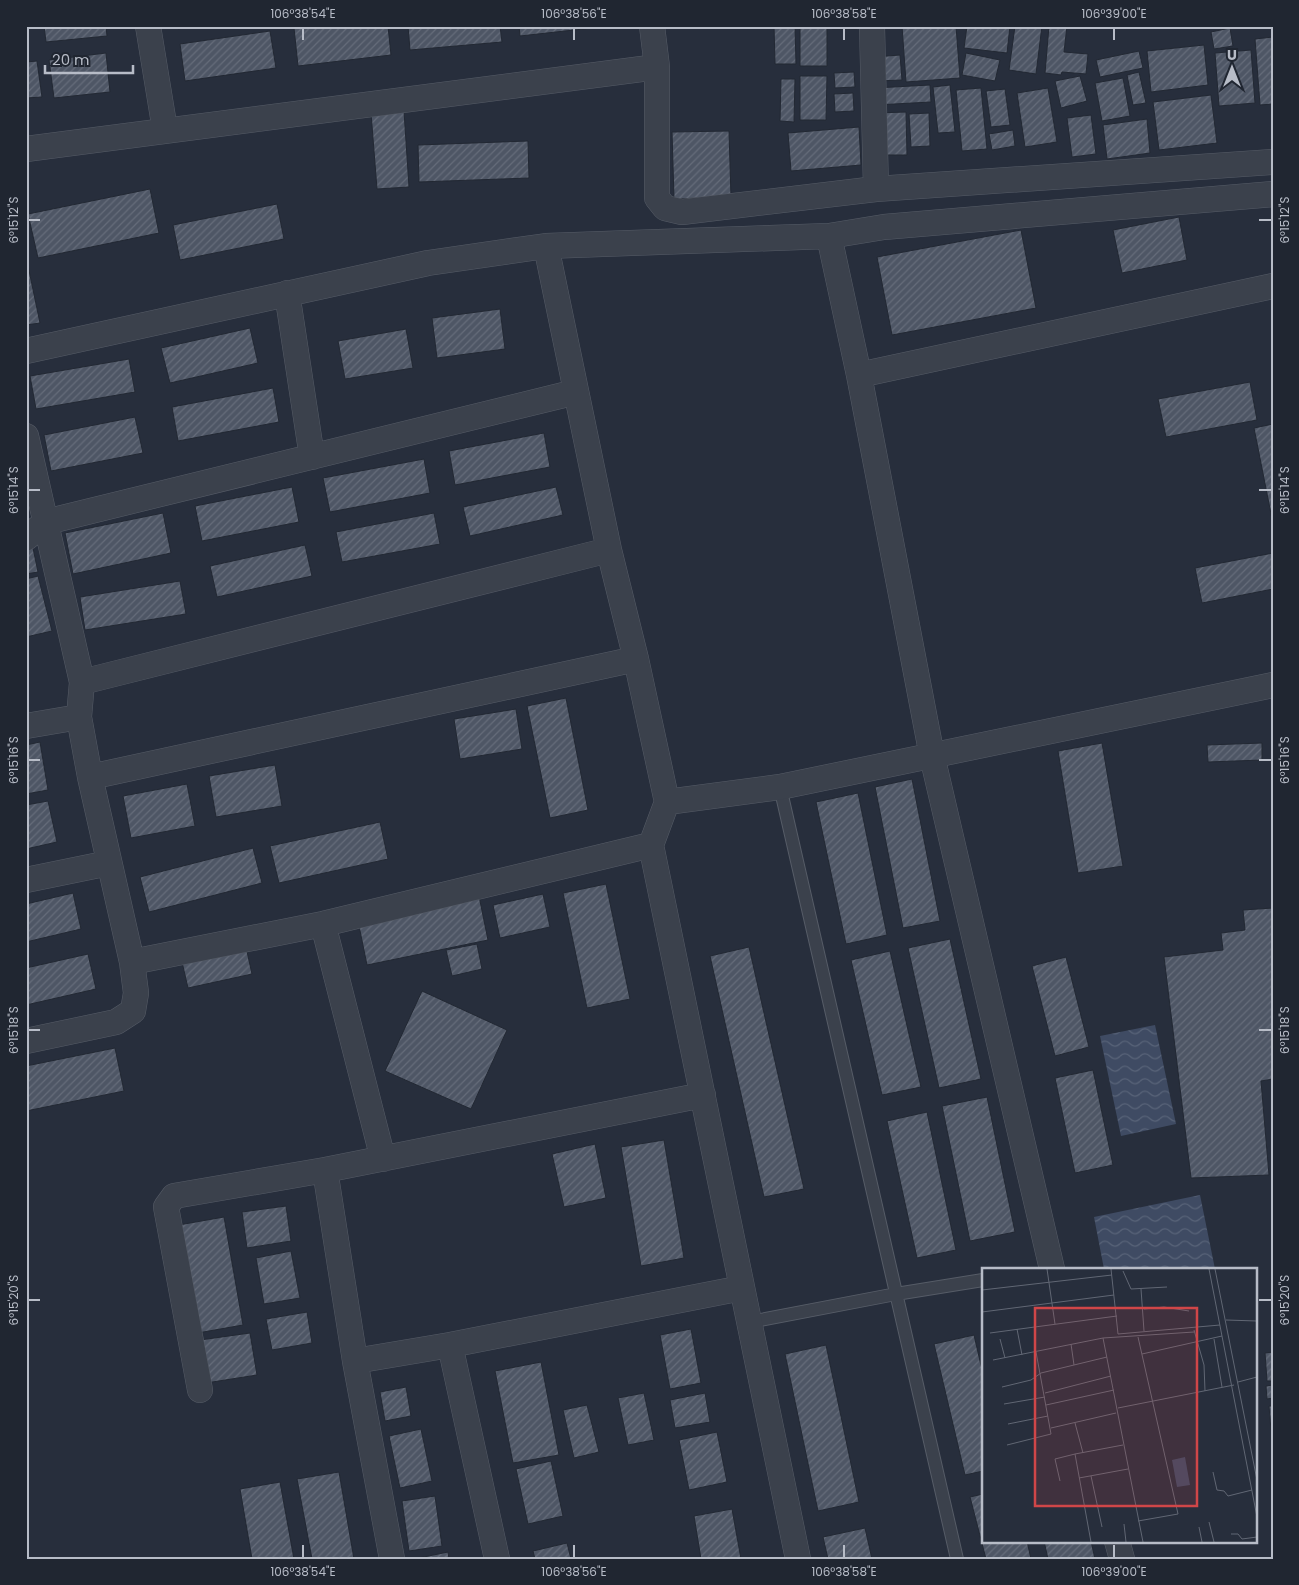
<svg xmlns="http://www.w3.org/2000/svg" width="1299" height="1585" font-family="Poppins,sans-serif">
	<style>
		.water { fill: url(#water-waves) }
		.building { fill: url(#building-hatch); stroke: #222833 }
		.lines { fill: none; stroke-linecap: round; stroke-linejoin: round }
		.service-casing { stroke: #565c67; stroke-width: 14 }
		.minor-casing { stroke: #565c67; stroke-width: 26 }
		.service { stroke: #3b414c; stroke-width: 12 }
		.minor { stroke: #3b414c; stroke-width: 25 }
		.ticks { fill: none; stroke: #b7bcc7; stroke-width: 2 }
		.inset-road { fill: none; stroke: #616774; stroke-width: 1 }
		.view { fill: #d04648; fill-opacity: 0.15; stroke: #d04648; stroke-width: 2.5 }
		.inset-edge { fill: none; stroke: #b7bcc7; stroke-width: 2.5 }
		.neatline { fill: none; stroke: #b7bcc7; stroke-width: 2 }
		.ticks-label { font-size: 12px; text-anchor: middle; fill: #b7bcc7 }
	</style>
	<defs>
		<pattern id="water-waves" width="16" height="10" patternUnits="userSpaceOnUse" patternTransform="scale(1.25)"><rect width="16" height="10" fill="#3f4b63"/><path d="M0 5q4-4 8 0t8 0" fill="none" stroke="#586378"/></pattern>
		<pattern id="building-hatch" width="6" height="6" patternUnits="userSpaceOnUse" patternTransform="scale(1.25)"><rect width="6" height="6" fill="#4e5665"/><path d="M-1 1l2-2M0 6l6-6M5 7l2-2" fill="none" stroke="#656c7a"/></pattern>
	</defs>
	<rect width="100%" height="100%" fill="#272e3c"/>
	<path class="water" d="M1155,1025l21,99 -55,12 -21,-100z
		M1200,1195l15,74h-111l-10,-52z"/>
	<path class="building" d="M44,26h62l1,10 -61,6z
		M177,26h19l-18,3z
		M308,26h80l3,29 -93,11 -4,-38z
		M408,26h92l2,16 -92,8z
		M519,26h91l-90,10z
		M774,26h21l1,38h-21z
		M800,26h27v40h-27z
		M832,26h25v3h-25z
		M902,26h54l4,52 -54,4z
		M967,26h43l-3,27 -43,-5z
		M1015,26h27l-6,48 -27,-4z
		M1049,26h18l-3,26 24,2 -2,20 -24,-2 -1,3 -16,-2z
		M1230,28l3,18 -19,3 -3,-17z
		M270,31l6,37 -91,13 -5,-37z
		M1273,37v67l-13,1 -5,-66z
		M1204,45l4,40 -57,7 -4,-41z
		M1251,50l4,53 -36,3 -4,-53z
		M1139,51l4,17 -43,9 -4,-17z
		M106,53l4,39 -56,6 -5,-38z
		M966,53l34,7 -5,21 -33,-6z
		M900,55l2,25 -26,1 -2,-24z
		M37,61l5,36 -16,1v-36z
		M854,72l1,15 -20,1 -1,-15z
		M1139,72l7,31 -13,2 -6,-30z
		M800,76h27l-1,44h-26z
		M1080,76l7,25 -26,7 -6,-27z
		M1123,78l7,38 -28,5 -7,-38z
		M781,79h14l-1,43 -14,-1z
		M930,85l1,17 -55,3 -1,-17z
		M950,85l5,47 -17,1 -5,-46z
		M981,88l6,61 -25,2 -6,-61z
		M1048,88l9,54 -32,5 -8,-54z
		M1005,89l5,36 -19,2 -5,-36z
		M853,93l1,18 -19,1 -1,-18z
		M1211,95l6,48 -58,7 -6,-48z
		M404,111l5,76 -32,2 -6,-76z
		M906,112l1,43h-31l-1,-42z
		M929,113l1,33 -19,1 -2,-33z
		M1091,115l5,39 -24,3 -5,-39z
		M1147,119l3,34 -43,6 -4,-34z
		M859,127l2,38 -70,6 -3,-38z
		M1013,130l2,16 -23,4 -3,-16z
		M729,131l2,66 -57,2 -2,-67z
		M528,141l1,37 -110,4 -1,-37z
		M150,189l9,44 -121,25 -10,-44z
		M277,204l7,35 -104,21 -7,-35z
		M1179,217l8,43 -65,13 -9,-43z
		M1021,230l15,78 -144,27 -15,-78z
		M26,256l14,67 -14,2z
		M500,309l5,40 -68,9 -5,-40z
		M250,328l8,35 -88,20 -9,-35z
		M406,329l7,39 -68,11 -7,-38z
		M129,359l6,33 -99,17 -6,-33z
		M1250,382l7,38 -91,17 -8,-38z
		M273,388l6,34 -101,19 -6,-34z
		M135,417l8,36 -92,18 -7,-36z
		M1273,424v100l-19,-96z
		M544,433l6,34 -95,18 -6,-34z
		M424,459l6,34 -100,19 -7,-34z
		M292,487l7,35 -97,19 -7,-35z
		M556,487l7,28 -93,21 -7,-29z
		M163,513l8,40 -98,21 -8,-41z
		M434,513l6,31 -98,18 -6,-30z
		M305,545l7,31 -95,21 -7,-31z
		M33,548l5,24 -12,2v-25z
		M1273,553v36l-71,14 -7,-35z
		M38,576l14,55 -26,6v-58z
		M180,581l6,33 -101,16 -5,-33z
		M566,698l22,112 -38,8 -23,-112z
		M516,709l6,40 -62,10 -6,-40z
		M40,742l8,48 -22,4v-49z
		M1102,743l21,123 -45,7 -20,-122z
		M1262,743v17l-54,2 -1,-17z
		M275,765l7,41 -66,11 -7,-41z
		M912,779l28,142 -37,7 -28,-141z
		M187,784l8,42 -64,12 -8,-42z
		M858,793l29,142 -41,9 -30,-142z
		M48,801l9,41 -31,7v-44z
		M380,822l8,37 -109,24 -9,-37z
		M253,848l9,35 -113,29 -9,-35z
		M606,884l24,115 -43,9 -24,-115z
		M73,893l8,36 -55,13v-38z
		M543,894l7,33 -50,11 -7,-33z
		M479,896l9,44 -121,25 -9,-44z
		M1273,908v171l-12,2 8,94 -78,3 -27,-221 59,-7 -2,-17 24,-3 -2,-20z
		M950,939l31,140 -42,9 -31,-140z
		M477,944l5,25 -30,7 -6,-26z
		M246,947l6,27 -64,14 -6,-26z
		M749,947l55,242 -40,8 -54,-241z
		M890,951l31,136 -39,8 -31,-135z
		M88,954l8,35 -70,16v-37z
		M1066,957l23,90 -34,9 -23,-90z
		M422,991l85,39 -36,79 -86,-38z
		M115,1048l9,43 -98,20v-45z
		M1093,1070l20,95 -38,8 -20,-95z
		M987,1097l28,135 -45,9 -28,-135z
		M927,1112l29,138 -39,8 -30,-137z
		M664,1140l20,118 -43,8 -20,-119z
		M595,1144l11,54 -42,9 -12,-53z
		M286,1206l5,35 -44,7 -5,-36z
		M224,1217l19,108 -51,9 -19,-108z
		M291,1251l9,47 -36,6 -8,-46z
		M307,1312l5,31 -40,7 -6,-31z
		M691,1329l10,54 -31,6 -10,-54z
		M250,1333l7,42 -51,8 -6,-43z
		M974,1335l9,39v97l-18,4 -31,-131z
		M826,1345l33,157 -41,9 -33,-157z
		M1273,1352v29h-6l-2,-28z
		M541,1362l18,93 -46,8 -18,-92z
		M1273,1385v13l-6,1 -1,-13z
		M406,1387l5,29 -26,5 -5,-29z
		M644,1393l10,47 -26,5 -10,-47z
		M705,1393l5,29 -35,6 -5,-28z
		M587,1405l12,47 -25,6 -11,-48z
		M1269,1406h4v24h-2z
		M421,1429l11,52 -32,7 -11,-52z
		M717,1432l10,50 -38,8 -10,-50z
		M551,1461l12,55 -35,8 -12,-55z
		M339,1472l15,87h-42l-15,-80z
		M280,1482l14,77h-42l-12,-70z
		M983,1494v47h44l4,18h-45l-16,-62z
		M435,1496l7,50 -33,5 -7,-50z
		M732,1509l9,50h-40l-7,-43z
		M865,1528l7,31h-44l-5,-22z
		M1044,1541h47l4,18h-47z
		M567,1543l4,16h-36l-2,-8z
		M448,1552l1,7h-35z"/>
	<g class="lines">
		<defs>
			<path id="service" d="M780,787l177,772
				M750,1322l146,-28 87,-14"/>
			<path id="minor" d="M148,26l17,104
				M652,26l5,41v131l8,10 17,4 194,-23 397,-27
				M872,26l4,163
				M26,149l631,-82
				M829,236l30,139 73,381 120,513
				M546,246l63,304 27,109 31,143 -16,43 147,714
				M287,293l25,164
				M26,351l402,-88 118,-17 283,-10 55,-9 389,-33
				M859,375l414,-89
				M26,436l56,246 -3,35 11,60 42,185 4,31 -3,18 -17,11 -90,19
				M26,538l20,-16 530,-130
				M82,682l527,-132
				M26,726l53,-9
				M90,777l546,-118
				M667,802l113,-15 493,-102
				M26,880l83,-17
				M323,924l60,235
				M132,962l191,-38 328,-79
				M450,1345l47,214
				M355,1361l95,-16 292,-57
				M200,1390l-34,-183 8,-11 151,-26
				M1117,1541l5,18
				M392,1559l-37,-198 -30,-191 378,-75"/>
		</defs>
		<use href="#service" class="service-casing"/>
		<use href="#minor" class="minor-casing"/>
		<use href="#service" class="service"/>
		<use href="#minor" class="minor"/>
	</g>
	<path class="ticks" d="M303,28v12M574,28v12M844,28v12M1114,28v12M28,220h12M1259,220h13M28,490h12M1259,490h13M28,760h12M1259,760h13M28,1030h12M1259,1030h13M28,1300h12M1259,1300h13M303,1545v13M574,1545v13M844,1545v13M1114,1545v13"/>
	<g transform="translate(982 1268)">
		<rect width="275" height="275" fill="#272e3c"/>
		<path d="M203,189l5,28 -13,2 -5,-27z" fill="#3f4b63"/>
		<path class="inset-road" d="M65,1l8,55M129,1l7,65 102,-9M227,1l48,248M233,1l42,211M141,3l8,18 36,-2M159,21l3,42M0,22l130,-15M162,41l20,-2 25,4M0,44l132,-17M244,52l31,1M35,61l5,26M212,62l10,35 1,26M8,65l127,-17M121,70l40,204M18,71l5,19M232,71l8,48M89,76l3,21M160,86l80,-18M11,92l110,-22 91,-6M256,114l19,-5M20,119l29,-7 10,-7 66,-16M63,125l66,-17M22,136l41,-7M64,137l68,-15M136,140l116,-23M93,155l8,30M26,156l40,-8M69,160l65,-15M25,177l44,-11 -15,-82M231,204l4,18 7,1 4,5 24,-6M109,208l11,51M97,210l49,-9M78,213l-5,-22 20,-5M156,253l40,-7 -40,-177M227,254l5,20M142,256l2,18M217,259l3,15M249,266h7l4,5 15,-2M109,274l-16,-88 48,-9"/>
		<path class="view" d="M53,40h162v198h-162z"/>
		<rect width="275" height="275" class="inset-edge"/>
	</g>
	<rect width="1299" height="1585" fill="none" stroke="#202631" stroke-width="55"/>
	<g transform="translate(1232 68)" stroke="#202631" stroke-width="4" paint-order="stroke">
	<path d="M0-4L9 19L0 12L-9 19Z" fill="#b7bcc7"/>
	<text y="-8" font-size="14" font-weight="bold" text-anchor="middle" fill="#b7bcc7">U</text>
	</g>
	<path d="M45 65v8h88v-8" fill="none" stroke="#b7bcc7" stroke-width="2.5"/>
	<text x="52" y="65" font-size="15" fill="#b7bcc7" stroke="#202631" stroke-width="4" paint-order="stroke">20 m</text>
	<rect x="28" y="28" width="1244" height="1530" class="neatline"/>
	<g class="ticks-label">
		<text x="303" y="18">106°38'54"E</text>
		<text x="574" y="18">106°38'56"E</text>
		<text x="844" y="18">106°38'58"E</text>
		<text x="1114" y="18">106°39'00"E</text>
		<text transform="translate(14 220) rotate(-90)" y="4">6°15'12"S</text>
		<text transform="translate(1285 220) rotate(-90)" y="4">6°15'12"S</text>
		<text transform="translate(14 490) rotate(-90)" y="4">6°15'14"S</text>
		<text transform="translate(1285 490) rotate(-90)" y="4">6°15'14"S</text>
		<text transform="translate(14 760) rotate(-90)" y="4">6°15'16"S</text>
		<text transform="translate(1285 760) rotate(-90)" y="4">6°15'16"S</text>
		<text transform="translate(14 1030) rotate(-90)" y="4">6°15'18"S</text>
		<text transform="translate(1285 1030) rotate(-90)" y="4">6°15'18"S</text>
		<text transform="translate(14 1300) rotate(-90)" y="4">6°15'20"S</text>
		<text transform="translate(1285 1300) rotate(-90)" y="4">6°15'20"S</text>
		<text x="303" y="1576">106°38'54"E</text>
		<text x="574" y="1576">106°38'56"E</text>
		<text x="844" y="1576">106°38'58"E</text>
		<text x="1114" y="1576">106°39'00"E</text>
	</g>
</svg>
